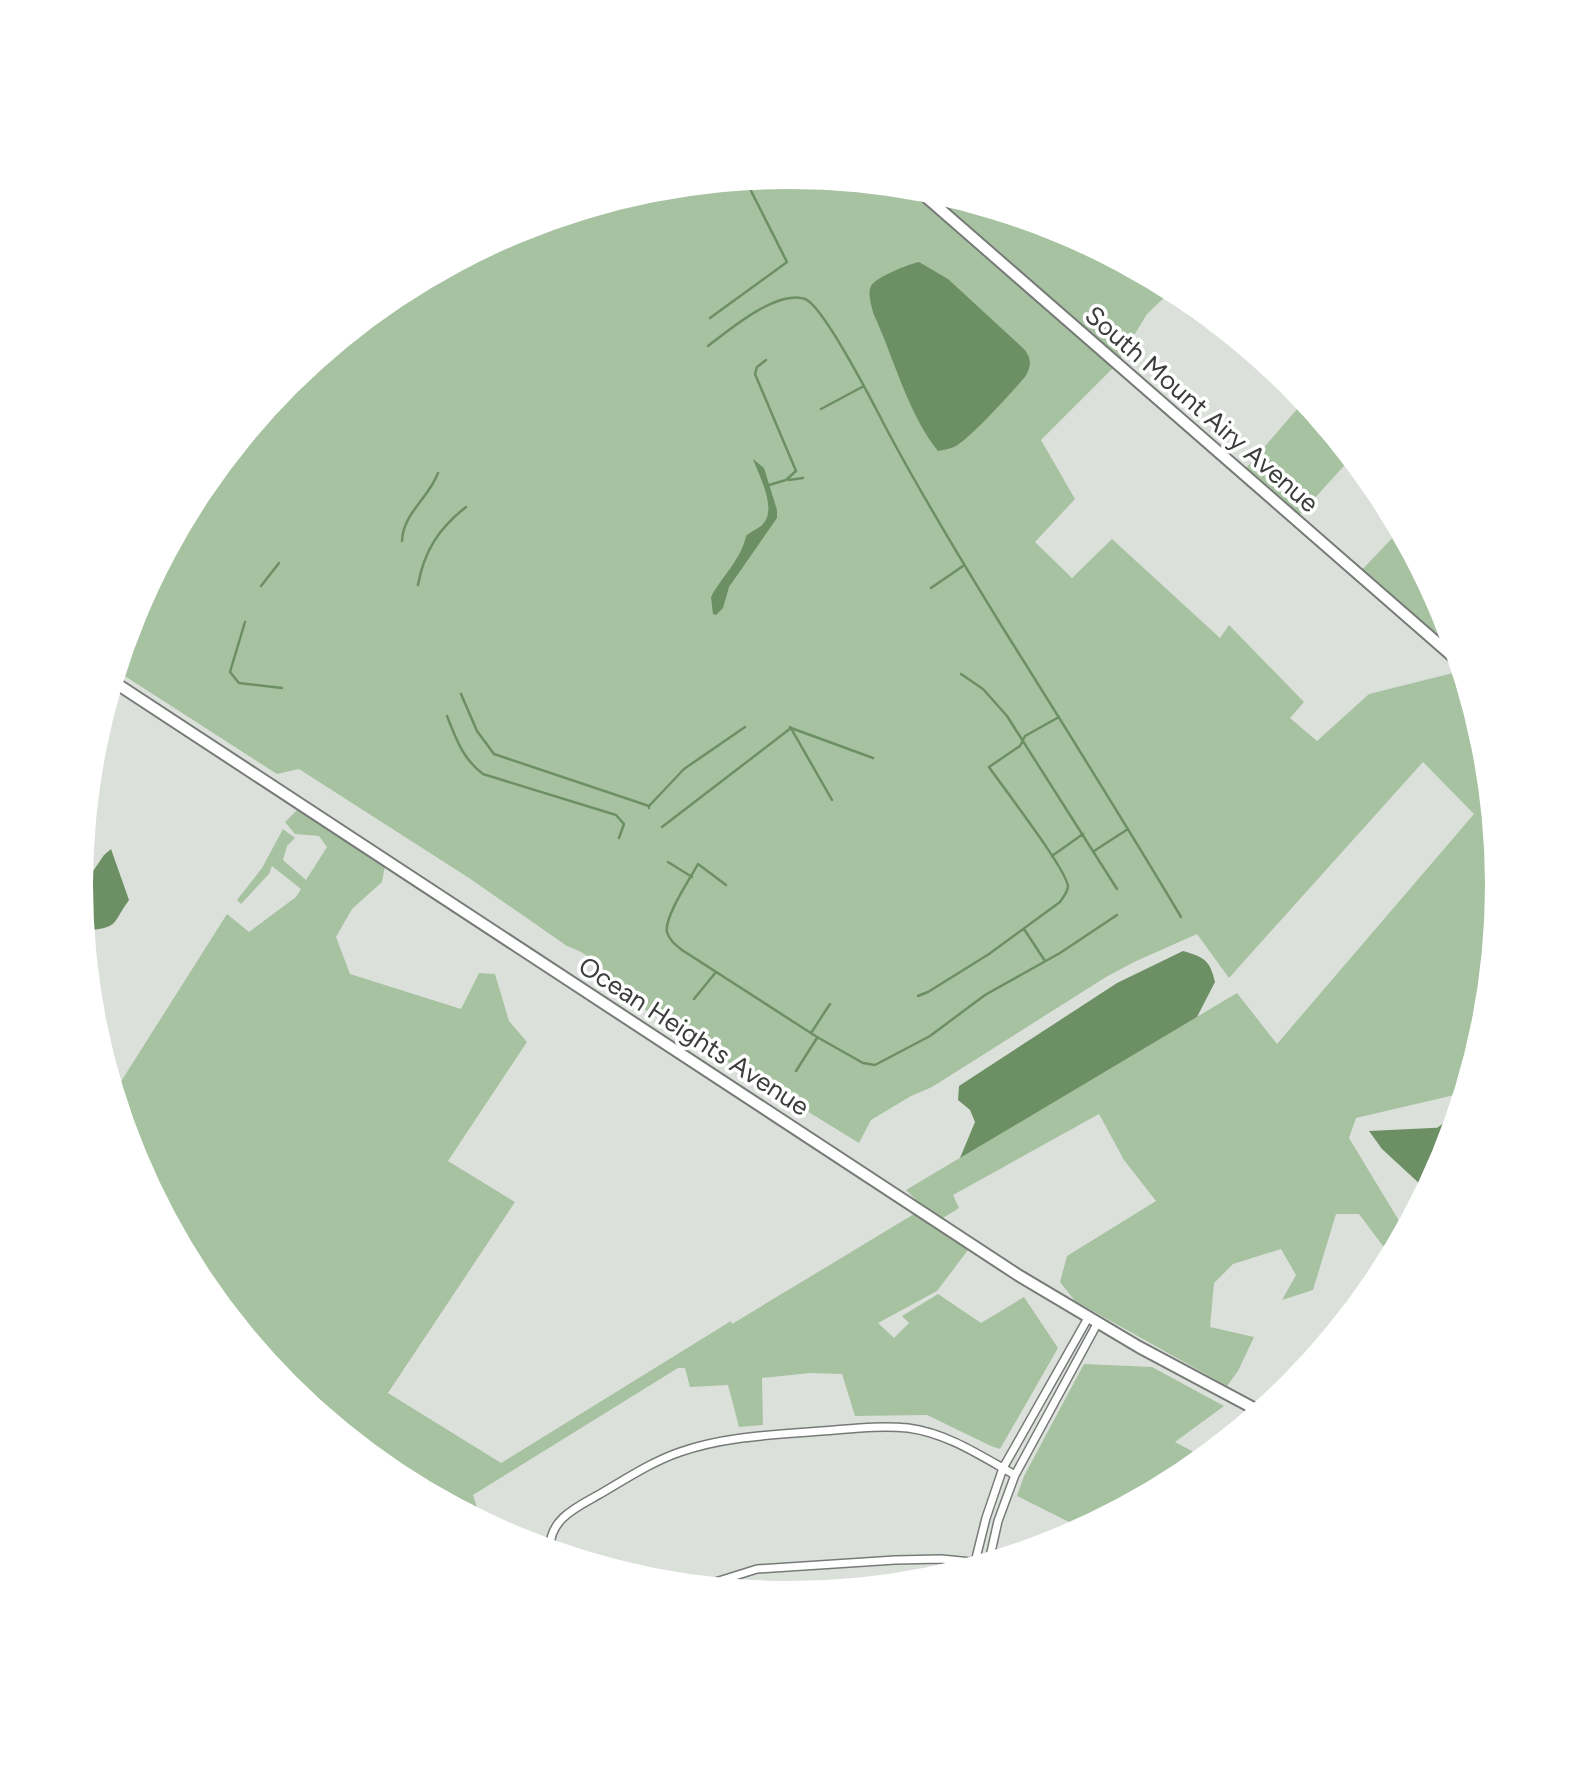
<svg xmlns="http://www.w3.org/2000/svg" width="1578" height="1770" font-family="Figtree,sans-serif">
<rect width="100%" height="100%" fill="#dce0db"/>
<path fill="#a6c2a0" d="M789,177L928,190L1015,217L1026,226L1040,224L1060,231L1183,296L1200,310L1193,319L1168,294L1147,314L1116,365L1041,440L1075,499L1035,542L1072,578L1112,539L1220,638L1229,625L1304,702L1290,718L1317,741L1369,694L1461,671L1484,747L1497,885L1484,1024L1463,1093L1356,1118L1349,1138L1404,1229L1399,1239L1383,1246L1359,1214H1336L1313,1290L1282,1300L1296,1275L1281,1249L1233,1264L1214,1283L1210,1327L1254,1337L1238,1371L1227,1386L1075,1301L1060,1282L1067,1256L1156,1201L1124,1160L1099,1114L953,1195L959,1208L943,1218L920,1204L906,1190L1237,993L1277,1044L1474,814L1423,762L1229,978L1197,934L1134,962L1106,977L932,1087L911,1096L871,1120L859,1143C784,1096 708,1052 635,1003C607,985 604,958 567,946L469,878L299,769L277,774L117,671L135,614L200,491L288,384L396,296L518,230L651,190Z
M1304,401L1351,458L1295,520L1241,474Z
M1399,531L1444,614L1458,662L1357,575Z
M298,809L385,866L382,882L352,909L336,937L350,974L461,1009L479,973L495,974L509,1021L527,1042L448,1161L515,1202L388,1393L501,1463L731,1321L732,1324L914,1214L968,1250L937,1291L878,1323L894,1338L909,1323L902,1316L938,1294L981,1323L1024,1297L1058,1348L1000,1449L991,1446L927,1415L855,1416L842,1374L810,1373L762,1378L763,1425L739,1427L728,1385L690,1387L685,1368H678L473,1495L481,1520L395,1474L288,1386L200,1278L134,1156L115,1091L227,914L249,932L296,897L301,889L272,866L269,874L241,904L237,900L262,868L283,829L295,838L287,846L283,860L306,880L327,847L319,836L295,834L285,822Z
M1084,1364L1152,1367L1224,1406L1175,1442L1203,1457L1182,1474L1081,1528L1017,1496L1024,1476Z"/>
<path fill="#6c9064" d="M919,262L948,279L1025,350C1032,360 1031,367 1025,377C1012,392 970,439 954,447C949,449 943,450 938,451C908,414 894,358 874,315C872,308 867,293 871,286C876,277 909,264 919,262Z
M753,459L764,468L777,510V518L729,587L723,608L716,615L713,614L711,597C722,576 741,560 746,536C751,531 756,530 761,526C779,511 759,476 753,459Z
M111,849L129,900C111,925 120,927 85,931L81,889L104,855Z
M1183,951C1204,957 1210,960 1215,982L1197,1017L960,1158L975,1122L970,1110L958,1100L959,1086L1117,983Z
M1452,1127L1443,1156L1427,1188L1421,1185L1382,1149L1369,1131Z"/>
<g fill="none" stroke-linecap="round" stroke-linejoin="round">
<path stroke="#6c9064" stroke-width="2.5" d="M710,318L787,262L746,181
M708,346C729,330 777,289 805,299C824,306 874,405 886,428C923,498 964,565 1006,633C1065,727 1124,821 1181,917
M766,360L757,367L755,374L796,471L786,480L769,485
M821,409L864,386
M789,480L803,478
M402,541C403,513 429,498 438,473
M418,585C424,551 439,528 466,507
M261,586L279,563
M931,588L963,566
M245,622L230,672L239,683L282,688
M961,674L983,689L1007,716L1117,889
M461,694L477,731L494,754L649,806
M447,716C456,739 463,759 483,774L616,815L624,824L619,838
M791,728L873,758
M792,730L832,800
M649,808V806L684,769L745,727
M662,827L791,728L790,727
M1094,851L1128,829
M1052,856L1083,834
M668,862L692,877
M726,885L698,864C690,879 664,917 667,932C669,940 676,945 682,950L817,1037L863,1063L875,1065L930,1036L985,995L1060,953L1117,915
M1024,929L1045,961
M918,996L928,992L989,954L1060,902C1063,898 1067,892 1068,887C1068,871 1002,786 989,767L1020,746L1025,736L1059,717
M694,999L716,972
M811,1033L830,1004
M796,1071L817,1038
M1439,1128L1456,1116
M1421,1185L1422,1196"/>
<defs>
<path id="street" d="M550,1549C549,1519 577,1507 600,1494C626,1479 651,1462 680,1452C726,1436 774,1435 822,1431C850,1429 879,1425 908,1428C947,1433 981,1456 1015,1475
M989,1561L998,1521L1015,1475L1097,1324
M975,1562L986,1518L1003,1468L1088,1318
M706,1585L757,1569L895,1560L941,1559L982,1563"/>
<path id="secondary" d="M917,189L1458,661
M114,682L1018,1275L1139,1347L1259,1411"/>
</defs>
<use href="#street" stroke="#777b77" stroke-width="10"/>
<use href="#secondary" stroke="#777b77" stroke-width="14"/>
<use href="#street" stroke="#fff" stroke-width="7"/>
<use href="#secondary" stroke="#fff" stroke-width="10"/>
</g>
<g text-anchor="middle" dominant-baseline="central" stroke-width="7" stroke-linejoin="round" paint-order="stroke">
<g font-size="26" fill="#3b3d3b" stroke="#fff">
<text transform="translate(1202 409) rotate(41)">South Mount Airy Avenue</text>
<text transform="translate(694 1036) rotate(33)">Ocean Heights Avenue</text>
</g>
</g>
<path d="M0 0H1578V1770H0ZM93 885a696 696 0 1 1 1392 0a696 696 0 1 1-1392 0Z" fill="#fff" fill-rule="evenodd"/>
</svg>
